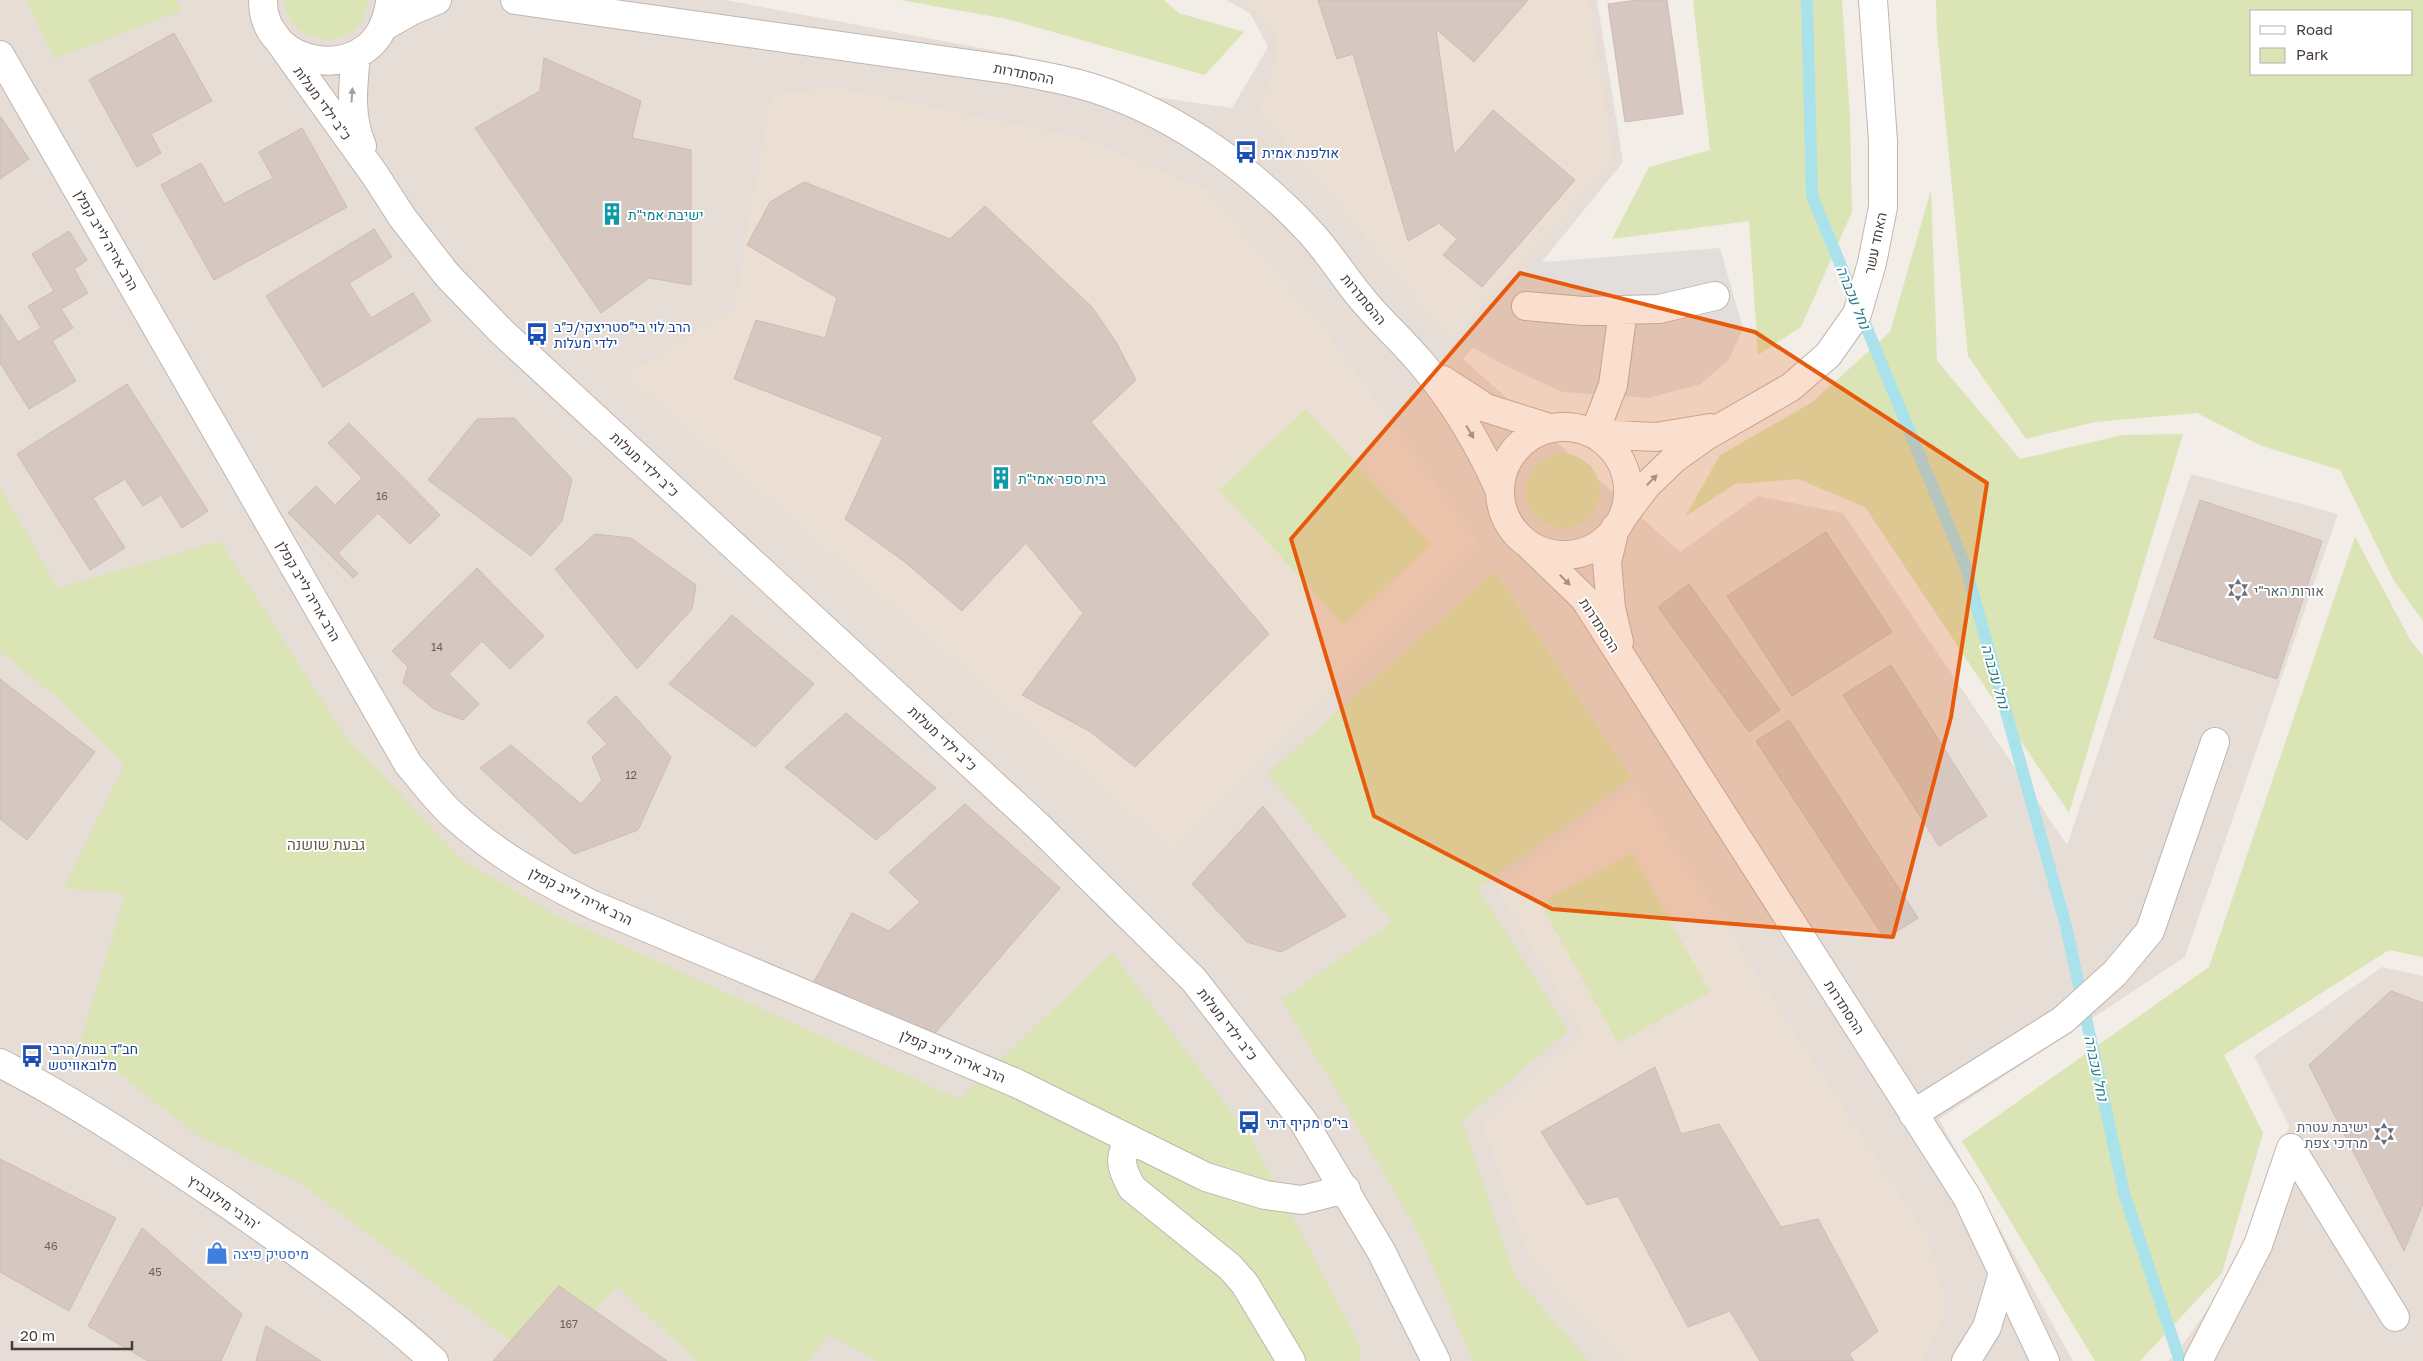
<svg xmlns="http://www.w3.org/2000/svg" width="2423" height="1361" font-family="'Golos Text',Heebo,sans-serif">
<rect width="100%" height="100%" fill="#f3ede8"/>
<path fill="#e6ddd6" d="M0,0H725L1018,55L1120,92L1232,108L1268,47L1250,13L1226,0H1597L1623,162L1463,359L1680,552L1758,496L1843,513L2067,845L2191,474L2338,514L2185,957L1939,1119L2073,1361H0Z
M2382,967L2423,976V1361H2168L2176,1354L2234,1272L2289,1126L2254,1056Z"/>
<path fill="#ebded3" d="M1242,0H1589L1614,161L1450,340L1260,111L1274,63L1275,31Z
M834,87L1083,138L1207,190L1323,326L1478,543L1171,849L625,375L734,308L771,95Z
M1635,786L1929,1239L1947,1310L1923,1361H1622L1529,1257L1482,1124L1582,1033L1496,886Z"/>
<path fill="#dbe4b4" fill-rule="evenodd" d="M26,0H176L181,11L54,59Z
M285,0H368V3C366,11 364,21 357,27C332,51 285,37 285,0Z
M900,0H1164L1179,13L1244,32L1205,75L1007,19Z
M1693,0H1842L1850,117L1852,212L1801,327L1758,355L1749,221L1612,239L1649,167L1710,150Z
M1936,0H2423V621L2394,581L2340,470L2262,446L2197,413L2095,422L2026,439L1968,356L1937,31ZM2252,11H2412V74H2252Z
M1931,190L1937,361L2020,459L2122,435L2183,434L2069,813L1865,507L1798,479L1735,484L1685,517L1720,455L1811,403L1890,332Z
M1306,409L1431,545L1344,625L1219,490Z
M1526 491a37 37 0 1 1 74 0a37 37 0 1 1-74 0Z
M0,487L58,588L220,541L343,733L462,860L558,916L959,1099L1112,953L1251,1138L1361,1347L1359,1361H876L829,1334L808,1361H697L618,1287L541,1361H537L298,1182L197,1135L80,1043L125,894L64,888L124,765L59,699L0,651Z
M2355,537L2411,641L2423,656V957L2389,950L2224,1055L2263,1133L2222,1273L2140,1361H2095L1962,1141L2209,967Z
M1495,571L1632,778L1478,888L1568,1031L1462,1121L1515,1277L1589,1361H1473L1421,1238L1331,1081L1281,1000L1392,922L1267,774Z
M1632,853L1710,992L1618,1043L1540,903Z"/>
<path fill="#e1dedc" d="M1720,248L1743,329L1728,361L1701,384L1649,398L1563,392L1512,369L1460,341L1532,263Z"/>
<g fill="none" stroke-linecap="round" stroke-linejoin="round">
<path stroke="#a9e2eb" stroke-width="12" d="M1807,0L1812,196L1965,565L2066,926L2124,1193L2180,1361"/>
</g>
<path fill="#d6c8c1" stroke="#cebbb2" d="M1318,0H1528L1474,62L1436,29L1454,155L1493,110L1575,180L1482,287L1443,255L1457,239L1439,223L1408,241L1353,54L1337,59Z
M1637,0H1667L1683,114L1625,122L1608,4Z
M174,33L212,101L151,134L161,153L137,167L89,80Z
M544,58L641,101L632,138L691,150V285L649,278L601,313L475,128L540,91Z
M0,116L29,159L0,179Z
M302,128L347,207L214,280L161,185L201,163L224,204L273,178L259,152Z
M804,182L950,239L985,206L1092,307L1116,342L1136,380L1091,422L1269,634L1135,767L1089,731L1022,695L1083,613L1026,543L962,611L905,562L845,519L883,437L734,379L756,320L825,338L837,298L747,245L770,202Z
M374,229L392,257L349,283L371,318L413,293L431,321L323,387L266,296Z
M69,231L87,260L74,269L88,293L61,309L73,328L52,341L76,381L29,409L0,363V314L18,342L41,328L28,306L54,291L32,254Z
M127,384L208,511L182,528L161,495L143,506L125,479L93,498L125,548L90,570L17,454Z
M514,418L572,479L562,521L531,556L428,480L477,419Z
M349,423L440,515L410,544L378,513L338,553L358,574L353,578L288,513L316,486L335,505L362,478L328,443Z
M2200,500L2322,541L2277,679L2154,638Z
M1826,532L1892,632L1792,696L1727,596Z
M595,534L631,538L696,585L692,609L637,669L555,569Z
M477,568L544,636L510,669L482,641L449,674L479,704L463,720L434,709L403,683L408,667L392,651Z
M1689,584L1780,710L1749,732L1658,607Z
M732,615L814,684L755,747L669,684Z
M1891,665L1987,816L1939,846L1843,695Z
M0,679L95,752L27,840L0,819Z
M616,696L671,757L638,830L574,854L480,768L511,745L581,804L602,780L592,757L607,744L587,722Z
M846,713L936,788L876,840L785,767Z
M1789,720L1918,918L1885,939L1756,741Z
M965,804L1060,888L935,1033L812,985L852,913L889,931L920,902L889,872Z
M1263,806L1346,916L1281,952L1247,942L1192,884Z
M2391,991L2423,1003V1204L2404,1251L2309,1065Z
M1655,1067L1681,1134L1719,1124L1781,1227L1818,1219L1878,1331L1849,1354L1854,1361H1760L1730,1311L1688,1327L1618,1196L1587,1205L1541,1132Z
M0,1159L116,1218L69,1311L0,1272Z
M142,1228L242,1314L221,1361H148L88,1326Z
M559,1286L667,1361H493Z
M266,1326L321,1361H256Z"/>
<g fill="none" stroke-linecap="round" stroke-linejoin="round">
<defs>
<path id="minor" d="M263,0C262,68 366,85 386,19C388,12 390,7 390,0
M515,0L1012,70C1034,74 1057,78 1079,84C1167,108 1247,165 1309,231C1329,252 1344,278 1363,300C1381,322 1403,341 1422,364C1454,402 1479,444 1499,489
M383,27L411,11L437,0
M271,30L375,175L402,217L447,275L502,332L1037,825L1194,980L1303,1121L1381,1251L1436,1361
M0,55L408,764C423,781 437,801 454,816C496,854 543,881 593,905L1016,1083L1206,1177L1265,1195L1302,1200L1346,1189
M356,55C353,86 349,116 362,146
M1526,306L1583,311L1659,309L1715,296
M1623,310L1613,385L1594,434L1656,437L1710,428
M1443,380L1486,408L1550,428
M1500 491a64 64 0 1 1 128 0a64 64 0 1 1-128 0Z
M1622,518L1646,486L1675,458L1706,436L1791,387L1828,355L1857,314L1872,263L1883,207V141L1873,0
M1615,528L1607,562L1611,608L1619,642
M1530,546L1584,598L1967,1197L2045,1361
M0,1063C80,1104 155,1155 229,1205C299,1254 371,1303 434,1361
M1913,1114L2063,1020L2115,973L2150,931L2215,742
M1129,1139C1118,1159 1121,1168 1132,1188L1230,1267L1245,1284L1291,1361
M2291,1148L2395,1317
M1966,1361L1987,1327L2003,1273
M2198,1361L2258,1245L2291,1148"/>
</defs>
<use href="#minor" stroke="#c1b5ae" stroke-width="30"/>
<use href="#minor" stroke="#fff" stroke-width="28"/>
</g>
<defs><path id="oneway-solid" d="M-6-.8H1V-3.2L6.5 0L1 3.2V.8H-6Z" transform="scale(1.25)"/></defs>
<g fill="#a29e9b">
<use href="#oneway-solid" transform="translate(352 95) rotate(-86)"/>
<use href="#oneway-solid" transform="translate(1470 432) rotate(59)"/>
<use href="#oneway-solid" transform="translate(1652 480) rotate(-45)"/>
<use href="#oneway-solid" transform="translate(1565 580) rotate(45)"/>
</g>
<path fill="#e8590c" fill-opacity="0.2" stroke="#e8590c" stroke-width="4" stroke-linejoin="round" d="M1520,273L1755,332L1987,483L1951,717L1893,937L1552,909L1374,816L1291,539Z"/>
<defs>
<symbol id="bus-bare" viewBox="-9 -9 18 18"><path d="M-5-6H5V4H4V6H2V4H-2V6H-4V4H-5ZM-3.5-4V0h7V-4ZM-3.5 1.2v1.5H-2V1.2ZM2 1.2v1.5H3.5V1.2Z" fill="#1a4fb4" stroke="#fff" stroke-width="2.5" paint-order="stroke"/></symbol>
<symbol id="building-bare" viewBox="-9 -9 18 18"><path d="M-4-6H4V6H1V3H-1V6H-4ZM-2.5-4.3h1.7v1.8h-1.7ZM.8-4.3h1.7v1.8H.8ZM-2.5-1h1.7V.8h-1.7ZM.8-1h1.7V.8H.8Z" fill="#0f9aa8" stroke="#fff" stroke-width="2.5" paint-order="stroke"/></symbol>
<symbol id="synagogue-bare" viewBox="-9 -9 18 18"><path d="M0-6.5L5.6 3.2H-5.6ZM0 6.5L5.6-3.2H-5.6Z" fill="#6b7280" stroke="#fff" stroke-width="2.5" paint-order="stroke"/></symbol>
<symbol id="shop-bare" viewBox="-9 -9 18 18"><path d="M-5-2.5h2.3a2.7 3.5 0 0 1 5.4 0H5L5.5 6h-11ZM-1.5-2.5h3a1.5 2.3 0 0 0-3 0Z" fill="#3f7fe0" stroke="#fff" stroke-width="2.5" paint-order="stroke"/></symbol>
</defs>
<g fill-rule="evenodd">
<use href="#bus-bare" x="1230" y="136" width="32" height="32"/>
<use href="#building-bare" x="596" y="198" width="32" height="32"/>
<use href="#bus-bare" x="521" y="318" width="32" height="32"/>
<use href="#building-bare" x="985" y="462" width="32" height="32"/>
<use href="#synagogue-bare" x="2222" y="574" width="32" height="32"/>
<use href="#bus-bare" x="16" y="1040" width="32" height="32"/>
<use href="#bus-bare" x="1233" y="1106" width="32" height="32"/>
<use href="#synagogue-bare" x="2368" y="1118" width="32" height="32"/>
<use href="#shop-bare" x="201" y="1237" width="32" height="32"/>
</g>
<g text-anchor="middle" dominant-baseline="central" stroke-width="4" stroke-linejoin="round" paint-order="stroke">
<g font-size="11" fill="#6a5f5a">
<text x="382" y="495">16</text>
<text x="437" y="646">14</text>
<text x="631" y="774">12</text>
<text x="51" y="1245">46</text>
<text x="155" y="1271">45</text>
<text x="569" y="1323">167</text>
</g>
<g font-size="14" fill="#463c37" stroke="#fff">
<text transform="translate(1024 73) rotate(11)">ההסתדרות</text>
<text transform="translate(323 103) rotate(54)">כ"ב ילדי מעלות</text>
<text transform="translate(107 240) rotate(60)">הרב אריה לייב קפלן</text>
<text transform="translate(1875 243) rotate(-78)">האחד עשר</text>
<text transform="translate(1364 299) rotate(50)">ההסתדרות</text>
<text transform="translate(645 464) rotate(43)">כ"ב ילדי מעלות</text>
<text transform="translate(309 591) rotate(60)">הרב אריה לייב קפלן</text>
<text transform="translate(1600 625) rotate(57)">ההסתדרות</text>
<text transform="translate(943 738) rotate(43)">כ"ב ילדי מעלות</text>
<text transform="translate(581 896) rotate(26)">הרב אריה לייב קפלן</text>
<text transform="translate(1845 1007) rotate(57)">ההסתדרות</text>
<text transform="translate(1228 1024) rotate(52)">כ"ב ילדי מעלות</text>
<text transform="translate(953 1056) rotate(23)">הרב אריה לייב קפלן</text>
<text transform="translate(224 1202) rotate(35)">הרבי מילובביץ'</text>
</g>
<g font-size="14" fill="#164399" stroke="#fff" text-anchor="start">
<text x="1262" y="152">אולפנת אמית</text>
<text x="554" y="326">הרב לוי בי״סטריצקי/כ״ב<tspan x="554" dy="16">ילדי מעלות</tspan></text>
<text x="48" y="1048">חב״ד בנות/הרבי<tspan x="48" dy="16">מלובאוויטש</tspan></text>
<text x="1266" y="1122">בי״ס מקיף דתי</text>
</g>
<g font-size="14" fill="#0d838f" stroke="#fff" text-anchor="start">
<text x="628" y="214">ישיבת אמי"ת</text>
<text x="1018" y="478">בית ספר אמי"ת</text>
</g>
<g font-size="14" fill="#5b616d" stroke="#fff" text-anchor="start">
<text x="2254" y="590">אורות האר"י</text>
<text x="2368" y="1126" text-anchor="end">ישיבת עטרת<tspan x="2368" dy="16">מרדכי צפת</tspan></text>
</g>
<g font-size="14" fill="#366cbe" stroke="#fff" text-anchor="start">
<text x="233" y="1253">מיסטיק פיצה</text>
</g>
<g font-size="15" font-style="italic" fill="#307d8b" stroke="#fff">
<text transform="translate(1854 297) rotate(68)">נחל עכברה</text>
<text transform="translate(1996 676) rotate(74)">נחל עכברה</text>
<text transform="translate(2097 1068) rotate(78)">נחל עכברה</text>
</g>
<g font-size="15" fill="#68574f" stroke="#fff">
<text x="326" y="844">גבעת שושנה</text>
</g>
</g>
<rect x="2250" y="10" width="162" height="65" fill="#ffffff" stroke="#b5b1af"/>
<rect x="2260" y="26" width="25" height="8" fill="#ffffff" stroke="#b5b1af"/>
<text x="2296" y="35" font-size="15" fill="#463c37">Road</text>
<rect x="2260" y="48" width="25" height="15" fill="#dbe4b4" stroke="#b5b1af"/>
<text x="2296" y="60" font-size="15" fill="#463c37">Park</text>
<path d="M12 1341v8h120v-8" fill="none" stroke="#463c37" stroke-width="2.5"/>
<text x="20" y="1341" font-size="15" fill="#463c37" stroke="#ffffff" stroke-width="4" paint-order="stroke">20 m</text>
</svg>
